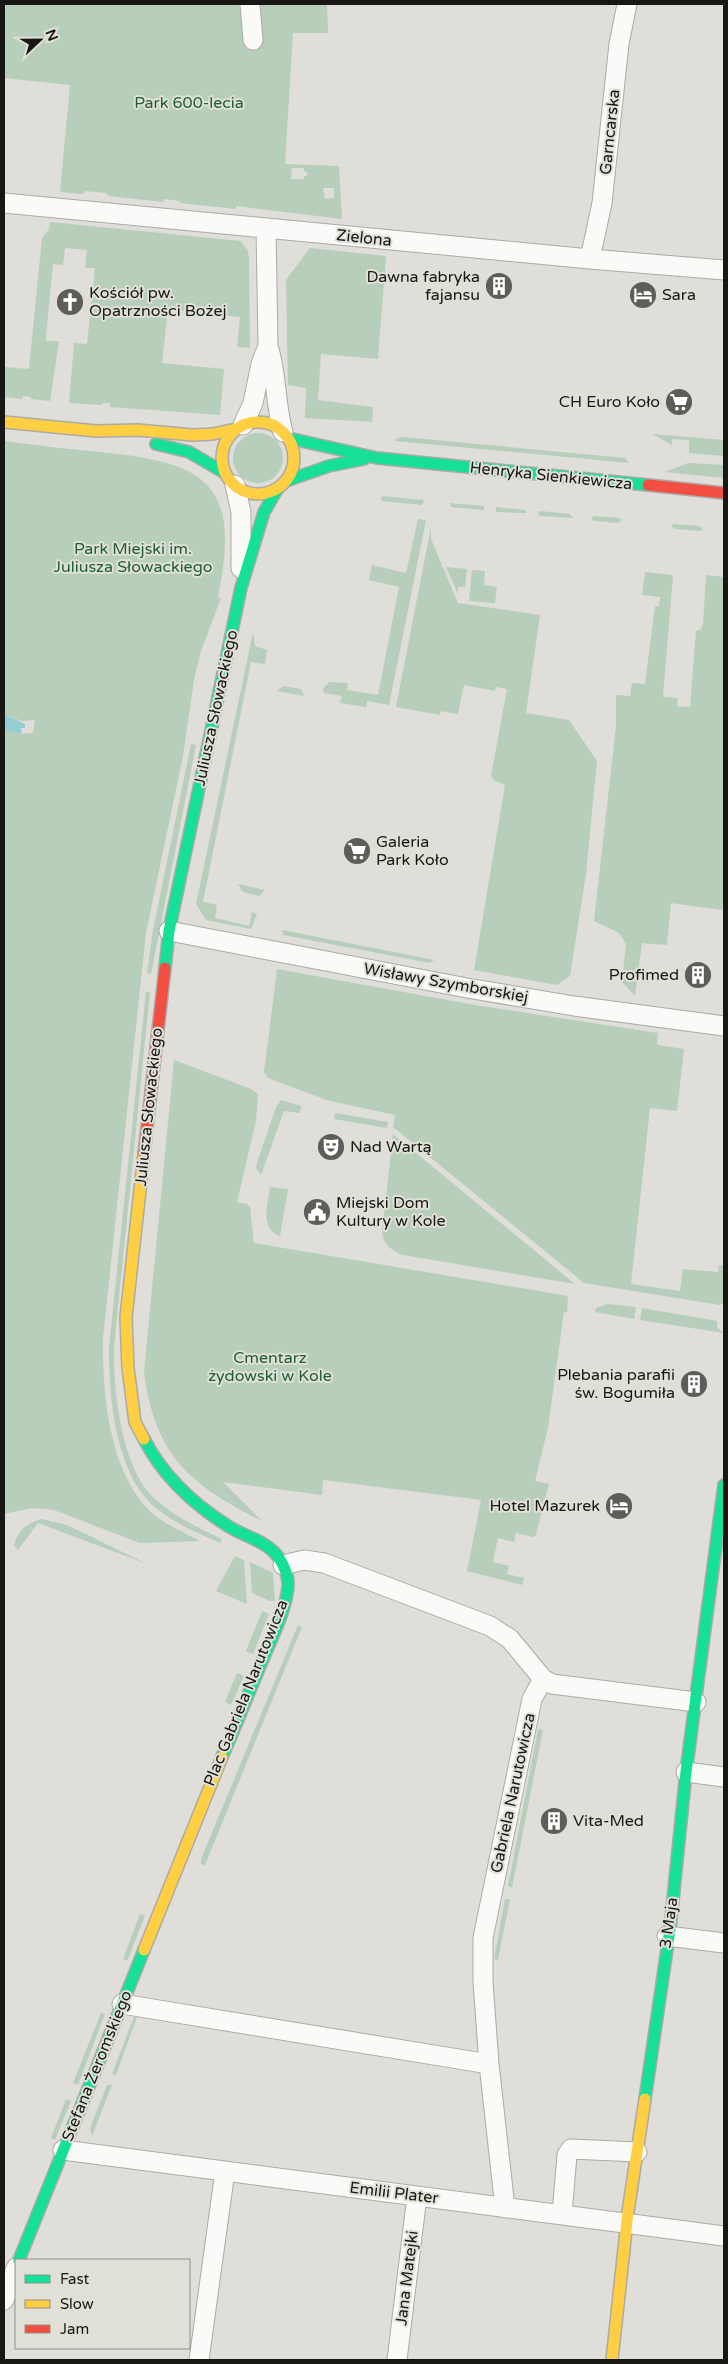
<svg xmlns="http://www.w3.org/2000/svg" width="728" height="2364" font-family="'Varela Round',sans-serif">
<rect width="100%" height="100%" fill="#dfded9"/>
<path fill="#b7cebb" fill-rule="evenodd" d="M4,4H327L328,33H293L285,164L339,166L342,219L236,206V209L180,203V201L164,199L163,202L109,196L106,193L85,191L83,194L60,192L70,85L4,78ZM292,168H304V171L307,172V176H304V179H291ZM323,188H334V198L325,199Z
M50,222L241,241L248,251L249,259L250,348L237,347L240,317L168,309L162,363L224,369L220,415L110,407V403H102V405L69,403L74,343L87,344L95,268H85L87,250L65,248L63,265L53,264L46,336V341H59L50,401L31,399V397L23,396L22,399L4,397V367L29,369L42,238L49,229Z
M310,248L386,256L378,359L321,354L318,400L373,407L372,422L305,418L306,388L288,385L286,280Z
M233 458a25 25 0 1 1 50 0a25 25 0 1 1-50 0Z
M652,434L724,440V456L689,453V440L672,439V445Z
M403,437L625,458L629,463L395,441L397,438Z
M4,441C35,445 67,449 99,452C205,462 242,482 218,597L221,598L201,651L194,680L183,756L146,933L103,1338C102,1393 109,1475 153,1514C166,1525 185,1533 200,1541L140,1543L54,1510L32,1508L4,1514V730L22,734L33,733L35,720L21,721L4,714Z
M688,463L724,465V478L665,472Z
M384,496L423,500L424,502L421,505L382,501L381,497Z
M450,503L484,506V510L451,507Z
M496,507L525,510L526,513L496,512Z
M540,511L570,514L573,518L540,516L538,512Z
M593,516L619,518L622,520L618,523L595,521L592,520Z
M418,519L426,520L389,705L367,701L366,707L340,703L342,696L324,693L323,689L329,682L348,683L347,690L378,695L399,587L369,580L372,565L406,573Z
M673,524L699,526L703,529L699,531L675,529L671,526Z
M431,527V539L458,603L540,615L526,713L569,720L597,761L586,874L570,976L557,985L474,970L505,785L495,781L491,776L507,689L496,687L495,691L464,685L458,714L441,711L440,715L396,707Z
M446,567L467,569L465,587H458V594Z
M472,570L485,571L484,585L497,587L495,603L469,601Z
M645,572L673,575L663,697L678,698L677,706L690,707L696,631L701,629L703,624L706,575L724,577V891L722,910L671,903L667,945L642,943L635,996L622,982L626,944L619,933L594,921L616,726V695L630,696L632,683L645,684L655,606H659L660,597L642,595Z
M253,632L255,646L267,650L265,664L251,662L203,902L217,905L215,918L249,926L252,912L257,914L251,929L206,920L196,904Z
M283,686L301,689L304,696L277,691Z
M191,744L196,745L151,974L147,973L153,930Z
M238,884L265,890L259,896L243,892Z
M282,930L434,960L430,963L283,935Z
M277,969L475,1005L658,1033L657,1045L684,1049L677,1111L650,1108L631,1284L680,1291L683,1269L718,1272L719,1265L724,1266V1303L720,1305L584,1283L393,1127L395,1115L326,1100L268,1078L264,1072Z
M146,992H150L114,1347C113,1389 121,1462 150,1494C170,1515 197,1527 222,1539L220,1543C198,1533 175,1524 156,1508C115,1474 109,1397 109,1347Z
M174,1060L251,1089L258,1094L256,1121L237,1202L247,1204L250,1207L254,1243L568,1296L567,1313L564,1312L548,1428L535,1481L549,1484L536,1535L533,1537L516,1533L514,1542L498,1538L493,1562L509,1566L507,1574L524,1578L522,1585L467,1571L481,1500L323,1480L322,1495L223,1482L262,1521C190,1485 155,1456 144,1372Z
M281,1100L301,1106L300,1113L284,1111L261,1175L256,1168L257,1163L276,1107Z
M335,1113L388,1122L387,1128L334,1119Z
M393,1134L575,1284L403,1255C392,1251 384,1245 382,1233Z
M270,1187L288,1189L280,1236C259,1228 268,1204 270,1187Z
M607,1304L636,1307L634,1319L595,1312L596,1308Z
M642,1308L717,1321V1327L724,1333L640,1320Z
M42,1519L67,1525L147,1564L38,1523L18,1550L14,1545C19,1529 26,1524 42,1519Z
M235,1556L244,1560L247,1604L216,1591Z
M250,1562L273,1573L275,1601H270L252,1593Z
M262,1611L269,1614L253,1654L246,1651Z
M298,1625L302,1627L205,1865L201,1864V1859Z
M237,1673L244,1676L231,1705L225,1702Z
M538,1729L543,1730L512,1888L508,1886Z
M505,1899H510L498,1960L494,1959Z
M140,1914L145,1916L127,1961L123,1959Z
M101,2013L105,2014L78,2085L73,2083Z
M134,2017H137L116,2075L112,2074Z
M107,2085H112L92,2136L90,2128Z
M66,2099L71,2101L55,2140L51,2138Z"/>
<path fill="#93cfd2" d="M4,714L25,724V728H21L22,734L4,730Z"/>
<g fill="none" stroke-linecap="round" stroke-linejoin="round">
<defs>
<path id="street" d="M250,4L253,40
M4,203L590,259L724,270
M590,259L602,203L619,44L627,4
M268,346C277,374 275,404 283,432
M243,425L253,403L261,364L268,346L266,228
M235,485L241,512V568
M169,931L467,988L574,1006L724,1026
M283,1565L304,1560L324,1563L490,1626L510,1639L543,1679L552,1684L696,1702
M686,1772L724,1777
M667,1936L724,1943
M122,2004L489,2064
M63,2150L724,2236
M505,2208L489,2064L483,1982V1938L532,1699L543,1679
M562,2214L567,2155L571,2149L637,2152
M4,2300L16,2268
M199,2360L225,2171
M397,2360L417,2196"/>
<path id="fast" d="M288,438L377,458L648,485
M156,444L189,452L225,473
M286,481L329,466L364,459
M165,968L169,931L241,588L264,512L278,488
M144,1439C163,1476 193,1504 228,1526C243,1536 261,1539 274,1552C282,1560 289,1575 288,1587C285,1612 273,1635 263,1659C249,1692 236,1725 222,1757
M645,2099L670,1929L686,1772L724,1485
M19,2260L144,1950"/>
<path id="slow" d="M222 458a36 36 0 1 1 72 0a36 36 0 1 1-72 0Z
M4,422L96,431L138,430L192,435L213,434L236,429
M144,1439L135,1422L128,1368L126,1317L144,1154
M144,1950L222,1757
M612,2360L628,2212L645,2099"/>
<path id="jam" d="M648,485L724,493
M144,1154L165,968"/>
</defs>
<use href="#street" stroke="#abaaa6" stroke-width="21"/>
<use href="#fast" stroke="#abaaa6" stroke-width="14"/>
<use href="#slow" stroke="#abaaa6" stroke-width="14"/>
<use href="#jam" stroke="#abaaa6" stroke-width="14"/>
<use href="#street" stroke="#fafaf9" stroke-width="19"/>
<use href="#fast" stroke="#16e098" stroke-width="11"/>
<use href="#slow" stroke="#ffcf43" stroke-width="11"/>
<use href="#jam" stroke="#f24e42" stroke-width="11"/>
</g>
<defs>
<symbol id="building-disc" viewBox="-11 -11 22 22"><circle r="9.5" fill="#5e5d59" stroke="#e1e0d7"/><path d="M-4-6H4V6H1V3H-1V6H-4ZM-2.5-4.3h1.7v1.8h-1.7ZM.8-4.3h1.7v1.8H.8ZM-2.5-1h1.7V.8h-1.7ZM.8-1h1.7V.8H.8Z" fill="#fff"/></symbol>
<symbol id="hotel-disc" viewBox="-11 -11 22 22"><circle r="9.5" fill="#5e5d59" stroke="#e1e0d7"/><path d="M-6-4.5h1.5V1H6V5H4.5V3h-9V5H-6ZM-4 0a1.8 1.8 0 1 1 3.6 0ZM.5 0V-2.5h3Q6-2.5 6 0Z" fill="#fff"/></symbol>
<symbol id="church-disc" viewBox="-11 -11 22 22"><circle r="9.5" fill="#5e5d59" stroke="#e1e0d7"/><path d="M-1.2-6h2.4v3.5h3.3v2.4h-3.3V6h-2.4V-.1h-3.3v-2.4h3.3Z" fill="#fff"/></symbol>
<symbol id="supermarket-disc" viewBox="-11 -11 22 22"><circle r="9.5" fill="#5e5d59" stroke="#e1e0d7"/><path d="M-6-5.5h2.5l.6 2H6L4.5 2H-2.5L-4.4-4H-6ZM-1.5 3.2a1.3 1.3 0 1 0 .1 0ZM3 3.2a1.3 1.3 0 1 0 .1 0Z" fill="#fff"/></symbol>
<symbol id="theatre-disc" viewBox="-11 -11 22 22"><circle r="9.5" fill="#5e5d59" stroke="#e1e0d7"/><path d="M-5-5.5Q0-4 5-5.5V0Q5 5 0 6Q-5 5-5 0ZM-3.3-2.5H-1v1.5H-3.3ZM1-2.5H3.3v1.5H1ZM-2.8 1Q0 5.5 2.8 1Z" fill="#fff"/></symbol>
<symbol id="civic-disc" viewBox="-11 -11 22 22"><circle r="9.5" fill="#5e5d59" stroke="#e1e0d7"/><path d="M-.6-6.5H3V-4.5H.6V-3L4-1V1h2V6H-6V1h2V-1L-.6-3ZM-1.2 2.5V6h2.4V2.5Z" fill="#fff"/></symbol>
</defs>
<g fill-rule="evenodd">
<use href="#building-disc" x="483" y="270" width="32" height="32"/>
<use href="#hotel-disc" x="627" y="279" width="32" height="32"/>
<use href="#church-disc" x="54" y="286" width="32" height="32"/>
<use href="#supermarket-disc" x="663" y="386" width="32" height="32"/>
<use href="#supermarket-disc" x="341" y="835" width="32" height="32"/>
<use href="#building-disc" x="682" y="959" width="32" height="32"/>
<use href="#theatre-disc" x="315" y="1131" width="32" height="32"/>
<use href="#civic-disc" x="301" y="1196" width="32" height="32"/>
<use href="#building-disc" x="678" y="1368" width="32" height="32"/>
<use href="#hotel-disc" x="603" y="1490" width="32" height="32"/>
<use href="#building-disc" x="538" y="1805" width="32" height="32"/>
</g>
<g text-anchor="middle" dominant-baseline="central" stroke-width="4" stroke-linejoin="round" paint-order="stroke">
<g font-size="16" fill="#1d5e37" stroke="#e1e0d7">
<text x="189" y="103">Park 600-lecia</text>
<text x="133" y="549">Park Miejski im.<tspan x="133" dy="18">Juliusza Słowackiego</tspan></text>
<text x="270" y="1358">Cmentarz<tspan x="270" dy="18">żydowski w Kole</tspan></text>
</g>
<g font-size="16" fill="#181714" stroke="#e1e0d7">
<text transform="translate(610 132) rotate(-84)">Garncarska</text>
<text transform="translate(364 238) rotate(6)">Zielona</text>
<text transform="translate(551 476) rotate(6)">Henryka Sienkiewicza</text>
<text transform="translate(216 708) rotate(-78)">Juliusza Słowackiego</text>
<text transform="translate(446 983) rotate(10)">Wisławy Szymborskiej</text>
<text transform="translate(149 1107) rotate(-84)">Juliusza Słowackiego</text>
<text transform="translate(246 1693) rotate(-68)">Plac Gabriela Narutowicza</text>
<text transform="translate(513 1793) rotate(-78)">Gabriela Narutowicza</text>
<text transform="translate(669 1923) rotate(-82)">3 Maja</text>
<text transform="translate(97 2066) rotate(-68)">Stefana Żeromskiego</text>
<text transform="translate(394 2193) rotate(7)">Emilii Plater</text>
<text transform="translate(407 2278) rotate(-83)">Jana Matejki</text>
</g>
<g font-size="16" fill="#181714" stroke="#e1e0d7" text-anchor="start">
<text x="480" y="277" text-anchor="end">Dawna fabryka<tspan x="480" dy="18">fajansu</tspan></text>
<text x="89" y="293">Kościół pw.<tspan x="89" dy="18">Opatrzności Bożej</tspan></text>
<text x="662" y="295">Sara</text>
<text x="660" y="402" text-anchor="end">CH Euro Koło</text>
<text x="376" y="842">Galeria<tspan x="376" dy="18">Park Koło</tspan></text>
<text x="679" y="975" text-anchor="end">Profimed</text>
<text x="350" y="1147">Nad Wartą</text>
<text x="336" y="1203">Miejski Dom<tspan x="336" dy="18">Kultury w Kole</tspan></text>
<text x="675" y="1375" text-anchor="end">Plebania parafii<tspan x="675" dy="18">św. Bogumiła</tspan></text>
<text x="600" y="1506" text-anchor="end">Hotel Mazurek</text>
<text x="573" y="1821">Vita-Med</text>
</g>
</g>
<rect width="728" height="2364" fill="none" stroke="#181714" stroke-width="10"/>
<rect x="15" y="2259" width="175" height="90" fill="#e1e0d7" stroke="#919089"/>
<rect x="25" y="2275" width="25" height="8" fill="#16e098" stroke="#919089"/>
<text x="60" y="2284" font-size="15" fill="#181714">Fast</text>
<rect x="25" y="2300" width="25" height="8" fill="#ffcf43" stroke="#919089"/>
<text x="60" y="2309" font-size="15" fill="#181714">Slow</text>
<rect x="25" y="2325" width="25" height="8" fill="#f24e42" stroke="#919089"/>
<text x="60" y="2334" font-size="15" fill="#181714">Jam</text>
<g transform="translate(40 40) rotate(68)" stroke="#e1e0d7" stroke-width="4" paint-order="stroke">
<path d="M0-4L9 19L0 12L-9 19Z" fill="#181714"/>
<text y="-8" font-size="14" font-weight="bold" text-anchor="middle" fill="#181714">N</text>
</g>
</svg>
